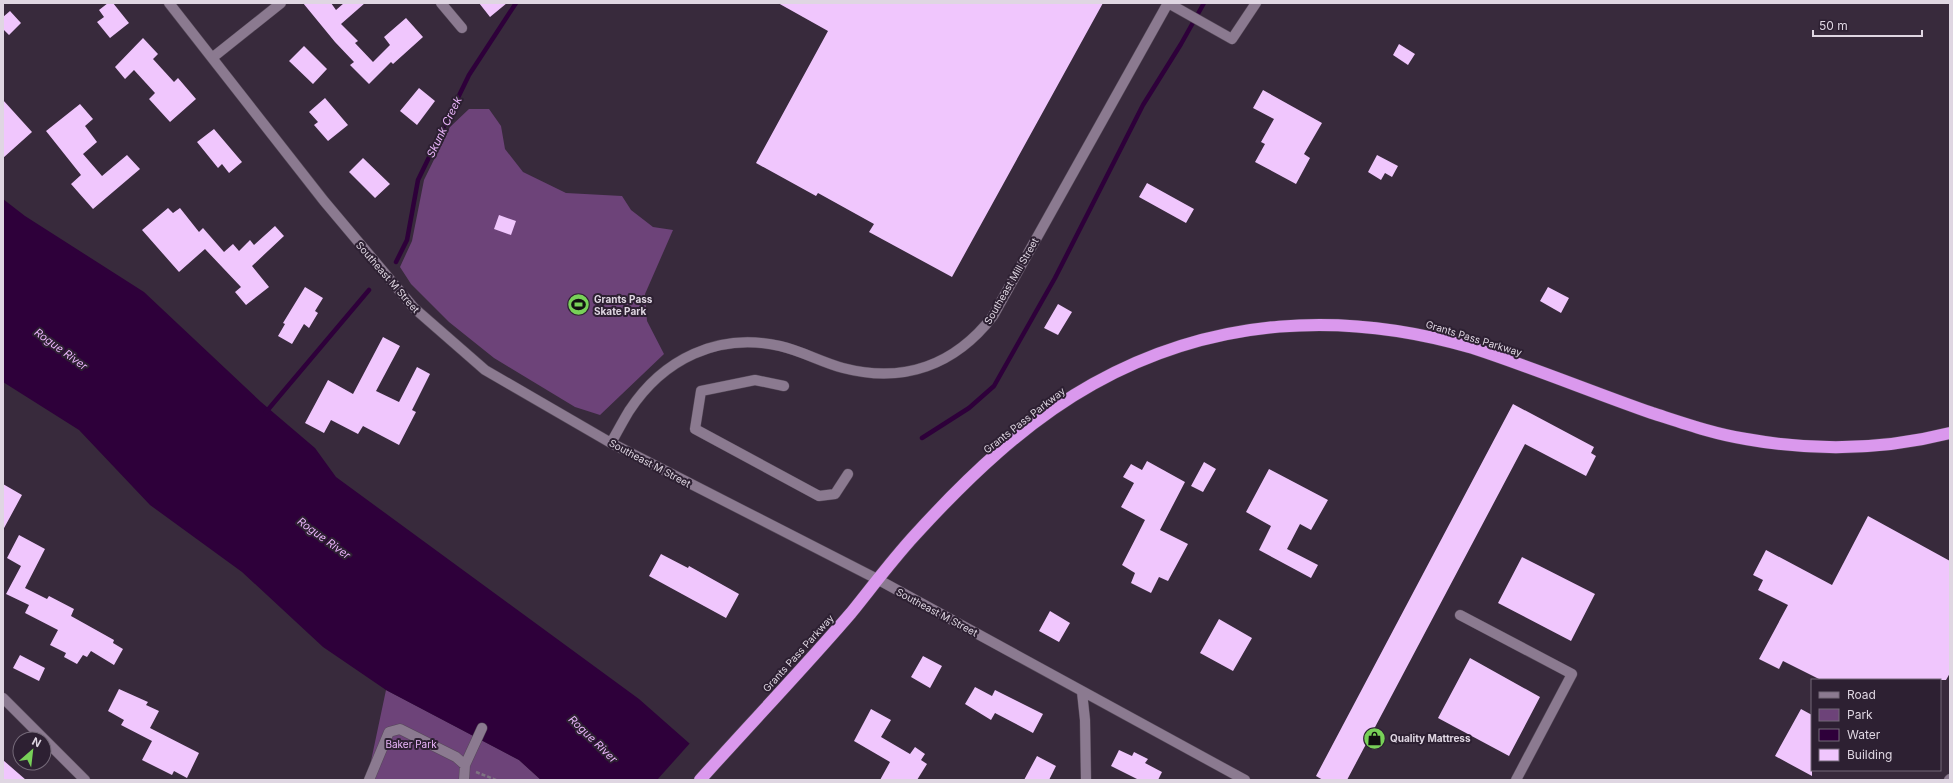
<svg xmlns="http://www.w3.org/2000/svg" width="1953" height="783" font-family="Inter,sans-serif">
<rect width="100%" height="100%" fill="#382a3c"/>
<path fill="#6d4379" d="M469,109H489L501,126L505,149L523,172L566,193L622,196L631,210L653,227L673,230L645,294L647,321L664,354L600,415L575,407L494,358L449,322L411,284L400,267L412,241L424,180L450,127Z
M386,690L519,760L541,780H367Z"/>
<path fill="#2e003a" d="M3,199L25,216L144,292L261,402L315,448L336,477L639,699L731,780H541L519,760L386,690L323,647L242,572L150,505L79,430L3,382Z"/>
<path fill="#382a3c" d="M691,742L732,778L733,780H657Z"/>
<g fill="none" stroke-linecap="round" stroke-linejoin="round">
<path stroke="#2e003a" stroke-width="4.5" d="M396,262L407,240L418,180L469,75L516,3
M266,412L369,290
M922,438L969,408L994,386L1055,278L1143,105L1181,44L1204,3"/>
</g>
<path fill="#f0c6fd" d="M108,3H113L129,23L110,38L97,22L104,17L99,10Z
M303,3H331L336,10L344,3H365L341,24L358,41L355,43L373,62L390,45L384,37L406,18L423,37L393,64L391,62L369,84L350,65L354,62L335,42Z
M479,3H507L490,17Z
M778,3H1103L952,277L869,232L874,224L818,193L816,196L756,163L828,31Z
M10,11L21,23L9,35L3,29V17Z
M143,38L158,54L153,59L174,82L178,78L196,99L170,122L149,99L155,93L134,70L125,79L115,67Z
M1399,44L1415,54L1408,65L1393,55Z
M304,46L327,69L313,84L289,61Z
M419,88L435,101L417,125L400,111Z
M1263,90L1322,123L1304,154L1310,158L1296,184L1255,162L1265,144L1261,142L1274,119L1253,108Z
M325,98L348,125L328,141L314,125L318,122L309,112Z
M3,100L32,132L3,158Z
M80,104L93,119L85,126L97,142L83,154L102,176L127,155L140,169L93,209L71,184L81,175L46,131Z
M214,129L242,162L229,173L222,164L218,168L197,142Z
M1377,155L1398,166L1392,177L1385,173L1381,180L1368,172Z
M363,158L390,184L375,198L349,172Z
M1147,183L1194,209L1186,223L1139,197Z
M168,208L173,213L180,208L199,232L203,228L224,252L233,244L239,251L250,240L254,245L275,226L284,236L252,266L269,287L246,305L235,292L241,287L205,249L179,272L142,230Z
M499,215L516,221L511,235L494,229Z
M305,287L323,298L315,311L318,313L309,328L304,324L292,344L278,336L285,324L283,323Z
M1548,287L1569,298L1561,313L1540,301Z
M1058,304L1072,312L1058,335L1044,328Z
M383,337L400,346L376,391L399,402L417,367L430,374L412,410L416,412L399,445L363,426L358,434L331,420L324,433L305,423L328,380L353,394Z
M1513,404L1594,447L1591,453L1596,456L1586,476L1525,444L1347,780H1323L1316,776Z
M1147,461L1185,482L1160,530L1188,544L1168,581L1159,577L1151,593L1131,583L1135,573L1122,565L1145,520L1121,507L1134,483L1123,477L1131,464L1142,470Z
M1204,462L1216,469L1203,492L1191,486Z
M1269,469L1328,500L1311,530L1300,524L1287,549L1318,565L1311,578L1259,550L1271,526L1246,512Z
M3,484L22,495L3,530Z
M1868,516L1950,561V673L1946,680H1821L1783,661L1779,669L1759,659L1788,605L1758,590L1763,580L1753,575L1766,550L1832,585Z
M19,535L45,549L25,588L47,599L49,596L74,609L71,616L114,640L113,643L123,649L114,665L91,651L87,657L83,655L77,664L64,657L66,653L50,645L58,630L25,613L29,605L6,594L21,566L7,558Z
M661,554L688,568L689,566L739,594L726,618L649,576Z
M1522,557L1595,594L1571,641L1498,603Z
M1050,611L1070,623L1059,642L1039,631Z
M1219,619L1252,638L1233,671L1200,653Z
M20,655L45,668L39,681L13,668Z
M923,656L942,666L930,688L911,677Z
M1470,658L1540,697L1509,756L1438,718Z
M975,687L992,696L995,690L1043,714L1033,733L995,713L991,720L965,704Z
M119,689L148,702L146,705L159,711L150,728L199,753L187,778L174,771L172,775L142,760L152,741L121,725L124,720L108,711Z
M871,709L891,720L881,737L910,754L915,747L925,754L921,760L927,764L917,780H880L890,762L854,741Z
M1801,709L1812,715V776L1775,756Z
M1119,750L1132,756L1134,752L1148,759L1145,763L1162,772L1158,780H1139L1111,766Z
M1037,756L1056,766L1049,780H1024Z
M3,760L26,780H3Z"/>
<g fill="none" stroke-linecap="round" stroke-linejoin="round">
<defs>
<path id="minor" d="M169,3L324,201L414,308L485,370L611,443L877,579L1245,780
M441,3L462,28
M1168,3L1232,39L1256,3
M212,58L281,3
M784,386L755,380L701,391L695,429L819,496L835,494L848,474
M611,443C617,432 623,421 629,411C663,359 718,332 780,346C802,351 821,362 843,368C904,384 955,365 993,316L1168,3
M1460,615L1572,674L1516,780
M1082,692L1085,720L1086,780
M3,698L44,739
M44,739L85,780
M465,765L482,728
M369,780L389,732L400,729L456,757L465,765L464,780
M1949,780L1950,779"/>
<path id="highway" d="M700,780C750,724 802,670 851,613C872,587 892,560 915,535C967,478 1025,422 1093,384C1213,317 1343,310 1473,348C1534,368 1592,392 1652,413C1683,423 1714,434 1746,439C1813,451 1883,450 1950,433"/>
</defs>
<use href="#minor" stroke="#554958" stroke-width="11"/>
<use href="#highway" stroke="#554958" stroke-width="13"/>
<path stroke="#7e7382" stroke-width="2.5" stroke-dasharray="4 2" stroke-linecap="butt" d="M476,772L496,780"/>
<use href="#minor" stroke="#8b7a90" stroke-width="10"/>
<use href="#highway" stroke="#da98ed" stroke-width="12"/>
</g>
<defs>
<symbol id="stadium-disc" viewBox="-11 -11 22 22"><circle r="9.5" fill="#78d158" stroke="#2d2032"/><path d="M0-5a6.5 5 0 1 0 0 10a6.5 5 0 1 0 0-10ZM-3.5-1.8h7v3.6h-7Z" fill="#111"/></symbol>
<symbol id="shop-disc" viewBox="-11 -11 22 22"><circle r="9.5" fill="#78d158" stroke="#2d2032"/><path d="M-5-2.5h2.3a2.7 3.5 0 0 1 5.4 0H5L5.5 6h-11ZM-1.5-2.5h3a1.5 2.3 0 0 0-3 0Z" fill="#111"/></symbol>
</defs>
<g fill-rule="evenodd">
<use href="#stadium-disc" x="566" y="292" width="25" height="25"/>
<use href="#shop-disc" x="1362" y="726" width="25" height="25"/>
</g>
<g text-anchor="middle" dominant-baseline="central" stroke-width="4" stroke-linejoin="round" paint-order="stroke">
<g font-size="10" fill="#dfd6e2" stroke="#2d2032">
<text transform="translate(388 277) rotate(49)">Southeast M Street</text>
<text transform="translate(1011 281) rotate(-60)">Southeast Mill Street</text>
<text transform="translate(1474 338) rotate(17)">Grants Pass Parkway</text>
<text transform="translate(1024 420) rotate(-38)">Grants Pass Parkway</text>
<text transform="translate(650 463) rotate(28)">Southeast M Street</text>
<text transform="translate(937 612) rotate(28)">Southeast M Street</text>
<text transform="translate(798 653) rotate(-48)">Grants Pass Parkway</text>
</g>
<g font-size="10" font-weight="bold" fill="#dfd6e2" stroke="#2d2032" text-anchor="start">
<text x="594" y="299">Grants Pass<tspan x="594" dy="12">Skate Park</tspan></text>
<text x="1390" y="738">Quality Mattress</text>
</g>
<g font-size="10" fill="#eeb8fe" stroke="#2d2032">
<text x="411" y="744">Baker Park</text>
</g>
<g font-size="11" font-style="italic" fill="#e9b4f9" stroke="#2d2032">
<text transform="translate(444 127) rotate(-64)">Skunk Creek</text>
<text transform="translate(61 349) rotate(36)">Rogue River</text>
<text transform="translate(324 538) rotate(36)">Rogue River</text>
<text transform="translate(593 739) rotate(44)">Rogue River</text>
</g>
</g>
<rect width="1953" height="783" fill="none" stroke="#dfd6e2" stroke-width="8"/>
<rect x="1811" y="679" width="130" height="92" fill="#2d2032" stroke="#746978"/>
<rect x="1819" y="692" width="20" height="6" fill="#8b7a90" stroke="#746978"/>
<text x="1847" y="699" font-size="12" fill="#dfd6e2">Road</text>
<rect x="1819" y="709" width="20" height="12" fill="#6d4379" stroke="#746978"/>
<text x="1847" y="719" font-size="12" fill="#dfd6e2">Park</text>
<rect x="1819" y="729" width="20" height="12" fill="#2e003a" stroke="#746978"/>
<text x="1847" y="739" font-size="12" fill="#dfd6e2">Water</text>
<rect x="1819" y="749" width="20" height="12" fill="#f0c6fd" stroke="#746978"/>
<text x="1847" y="759" font-size="12" fill="#dfd6e2">Building</text>
<g transform="translate(32 751) rotate(28)"><circle r="19" fill="#2d2032" stroke="#746978"/>
<path d="M0-3L7 15L0 10L-7 15Z" fill="#78d158"/>
<text y="-6" font-size="11" font-weight="bold" text-anchor="middle" fill="#dfd6e2">N</text>
</g>
<path d="M1813 30v6h109v-6" fill="none" stroke="#dfd6e2" stroke-width="2"/>
<text x="1819" y="30" font-size="12" fill="#dfd6e2" stroke="#2d2032" stroke-width="3" paint-order="stroke">50 m</text>
</svg>
